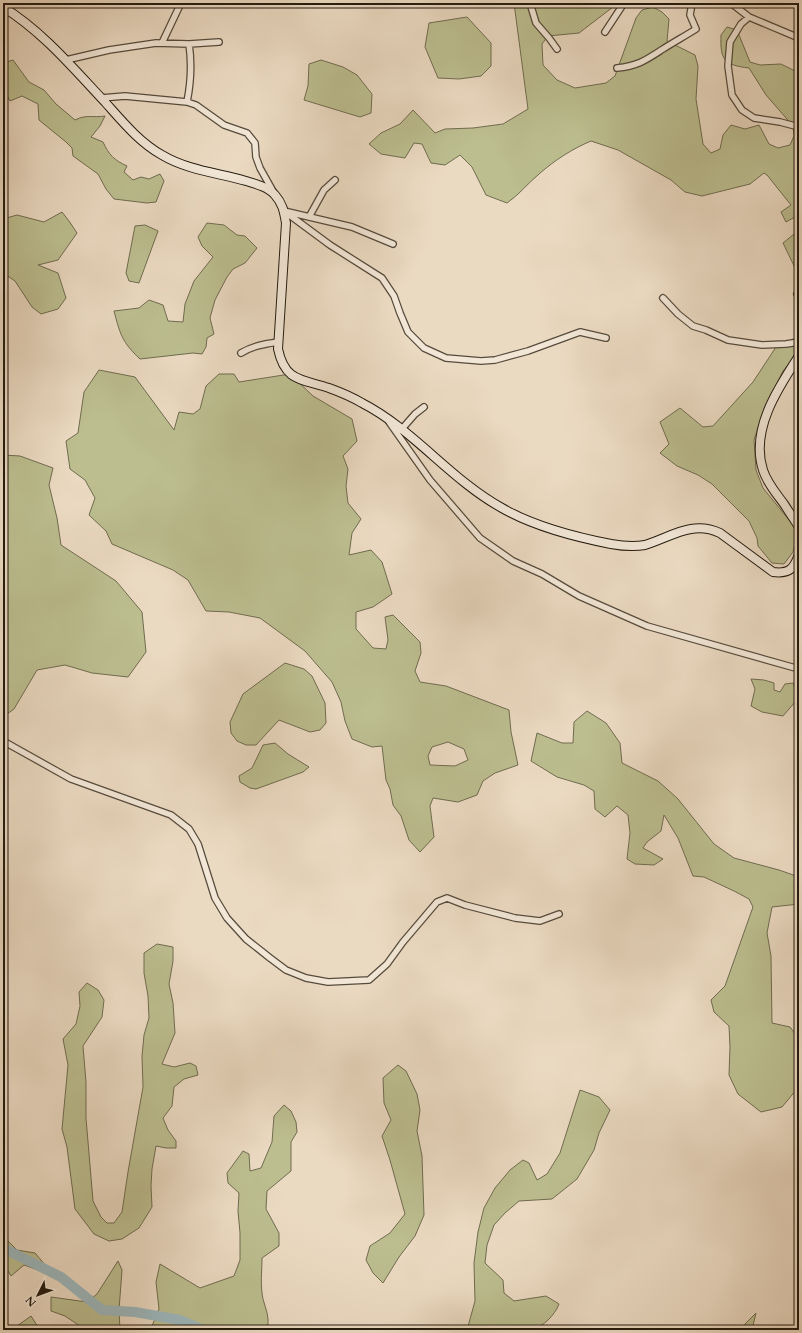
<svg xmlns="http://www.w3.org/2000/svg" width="802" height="1333" font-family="Cardo,serif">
<rect width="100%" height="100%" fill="#ebdac2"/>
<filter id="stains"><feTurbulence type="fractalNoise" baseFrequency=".005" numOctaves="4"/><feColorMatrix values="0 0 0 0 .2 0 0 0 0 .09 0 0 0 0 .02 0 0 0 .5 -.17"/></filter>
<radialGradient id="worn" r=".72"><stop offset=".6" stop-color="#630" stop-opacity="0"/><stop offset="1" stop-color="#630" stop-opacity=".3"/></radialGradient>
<path fill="#bcbe90" stroke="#706c50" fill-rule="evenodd" d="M514,3H616L613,7L579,33L548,36L542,44L543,65L557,80L575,88L606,83L615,76L636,18L642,10L653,7L662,12L669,19L667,41L695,55L698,66L696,99L703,144L711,153L720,149L723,135L731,125L745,129L759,125L769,144L778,148L790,145L794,136L793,126L766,95L749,68C724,65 720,60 721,35L727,27L737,30L750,62L760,65L781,64L799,73V222L795,217L786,222L781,212L791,205L767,175L764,173L750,184L702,196L685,192L671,180L618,150L591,141C572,149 555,160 539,174C528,183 519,195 507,203L486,195L472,167L460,155L445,165L431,163L422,144L414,143L405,158L381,154L369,144L381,133L400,124L413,110L435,133L445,129L473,128L503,124L528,109Z
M467,17L491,43V66L481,76L459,79L438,78L425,47L429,23Z
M13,60L29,82L44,90L56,104L75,120C87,114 92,118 105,116L100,126L91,137L103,142C109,155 114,160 127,166L124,172L133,180L141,177L149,179L160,174L164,181L156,202L147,203L114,199L106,189L98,174L73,156L72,148L66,142L39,120L38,104L22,96L10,101L3,88V63Z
M321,60L343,67L357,75L372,94L371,113L360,117L304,100L308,86L309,64Z
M62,212L69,221L77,233L58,260L38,265L58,273L66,298L58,309L41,314L32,307L15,281L3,273V219L17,215L44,222Z
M207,223L224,225L237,235L245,236L257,248L245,263L233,269L227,277L215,300L210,318L214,334L207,338L206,347L202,354L193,353L140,359C122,342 120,334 114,311L139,308L149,300L163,305L168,321L183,322L185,304L194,281L213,257L202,246L198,237Z
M145,225L158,231L139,283L129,281L126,273L135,226Z
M799,230V276L783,243Z
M793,339L799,341V352L783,371L763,412L754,440L756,470L763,488L798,531L793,552L784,564L772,563L758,546L757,538L749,521L712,484L698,475L677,466L660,453L669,444L660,422L680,408L703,427L713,426L753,382L776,347Z
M99,370L135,377L174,430L179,412L193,414L200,409L206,386L219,374H234L239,382L290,374L313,396L352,419L357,441L343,456L348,469L346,486L348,503L361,519L352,533L349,555L371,550L382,562L392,594L373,607L356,612V629L373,648L386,649L388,640L385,617L393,615L420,642L421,653L415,671L420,682L446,686L509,710L511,732L518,765L495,773L483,781L477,795L458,802L433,798L430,806L434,837L420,852L409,840L401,816L393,805L390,789L386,780L382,746L372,747L352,739L345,721L341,702L332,682L305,651L260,618L229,612L206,611L188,580L173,570L112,544L106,531L89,515L95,498L85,480L70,469L66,441L78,433L84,392ZM448,742L464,749L468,760L455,766L430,765L428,756L432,747Z
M3,455L20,456L53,468L49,485L57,518L61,545L116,581L142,612L146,652L128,677L92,673L65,665L37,670L14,709L3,717Z
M285,663L304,669L312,676L325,703L326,723L320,730L310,732L279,720L256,745H246L237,741L231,733L230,722L243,694Z
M751,679L764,680L774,683V690L780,692L785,684L793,683L795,689L796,701L783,716L762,712L751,706L755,689Z
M587,711L606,723L620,743L622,763L658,781L678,799L714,844L734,858L779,870L799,877V904L772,907L767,933L771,956L772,1023L790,1027L799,1039V1082L797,1089L782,1107L761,1112L738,1094L729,1075L730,1047L729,1026L714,1012L711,1000L725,986L753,907L749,899L734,891L704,877L693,876L678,838L664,815L661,831L647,842L643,848L663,859L654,865L635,864L627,859L630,833L628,815L617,806L605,817L595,809L594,791L584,785L557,777L531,761L537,733L562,743H573L574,722Z
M275,743L288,754L309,767L303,772L256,789L250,788L240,782L239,776L252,768L263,745Z
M157,944L173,947V961L169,984L173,1003L175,1033L162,1064L174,1067L190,1063L196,1066L198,1075L184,1079L174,1087L172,1106L163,1118L168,1130L176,1141V1148H166L156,1146L152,1169L151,1186L152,1207L139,1228L122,1239L109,1241L94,1234L75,1209L67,1147L62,1129L68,1065L63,1039L76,1024L80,1006L79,992L87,983L98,990L104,1000L102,1017L83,1046L86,1082V1118L93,1201L101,1217L107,1223H114L122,1212L128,1172L143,1087L142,1056L144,1035L149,1018L148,996L144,973V953Z
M398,1065L406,1071L417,1094L420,1110L417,1131L422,1156L424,1215L415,1236L399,1257L383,1283L373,1273L366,1260L370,1246L390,1233L405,1214L390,1160L382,1136L391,1120L384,1103L383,1078Z
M580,1090L599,1097L610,1110L599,1133L594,1150L577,1179L552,1199L519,1201L505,1213L494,1225L487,1245L485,1263L503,1280L504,1293L514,1301L546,1296L559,1304C555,1315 543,1327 531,1330H467L475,1301L474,1263L478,1232L484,1208L495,1188L510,1170L523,1160L529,1163L537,1180L547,1174L560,1153Z
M284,1105L291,1111L296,1122L297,1132L291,1142V1171L267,1191L266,1209L279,1233V1246L262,1258C262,1271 260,1286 263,1299C266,1310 270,1318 267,1330H144L152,1326L159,1309L156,1282L160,1264L200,1288L234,1276L240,1260V1233L238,1211L239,1193L228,1183L227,1173L243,1151L249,1154L250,1171L261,1168L272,1142L274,1116Z
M3,1236L17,1250L35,1253L46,1266V1271L38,1270L24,1265L11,1276L3,1263Z
M118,1261L122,1270L119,1310L120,1330H86L65,1316L51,1311V1297L87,1302L97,1294Z
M756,1313L752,1330H742L745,1324Z
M31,1316L40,1330H14L17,1326Z"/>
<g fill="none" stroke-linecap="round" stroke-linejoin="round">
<path stroke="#9db8be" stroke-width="10" d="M3,1248L61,1277L102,1310L135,1312L180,1320L204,1330"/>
<defs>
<path id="minor" d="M530,3L536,23L549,38L557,49
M731,3L749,17L799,38
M749,17L741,24L730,42L728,66L732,95L742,110L754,118L780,122L799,127
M605,32L624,3
M162,43L181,3
M66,60L109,50L156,43L189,44L219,42
M617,68C638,66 646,60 663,49C674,42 685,36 696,29L690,15L692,3
M101,98L125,96L187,102L196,105L224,125L247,133L255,143L256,157L260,168L274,193
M187,102C191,82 192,64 189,44
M309,217L324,190L335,180
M393,244L352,227L284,211L330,245L382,278L394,296L400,313L408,332L424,348L446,358L481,361L495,360L528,351L580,332L606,338
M797,294L799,296
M663,298L678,314L693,326L706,330L728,340L762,345L786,344L799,342
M241,353C253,346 264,344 278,342
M389,422L430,480L480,538L513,561L542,574L579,596L647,626L799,669
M401,430L415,414L424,407
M3,741L71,779L171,815L189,829L198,844L215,898L227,918L246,939L270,958L286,970L306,978L328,982L369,980L387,964L403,942L437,902L447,898L465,905L515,918L540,921L559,914"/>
<path id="secondary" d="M3,7C43,32 73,68 105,102C122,121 139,142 162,155C187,170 218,173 246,181C256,184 268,187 275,195C283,204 284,212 286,223L278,349C285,382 302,379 329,388C340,392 352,397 362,403C413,429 451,480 502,508C535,527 575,537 611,544C622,546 634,547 645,545C671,537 692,520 720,533L773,572C789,574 794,569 799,554
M799,356C778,388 750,430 763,470C767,483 776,493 784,504C789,512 794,519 799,527"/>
</defs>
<use href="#minor" stroke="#564b3c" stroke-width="8"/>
<use href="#secondary" stroke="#241b0f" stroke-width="10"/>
<use href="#minor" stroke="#f2e7d7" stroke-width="5.5"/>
<use href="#secondary" stroke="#f2e7d7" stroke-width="8"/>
</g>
<rect width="802" height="1333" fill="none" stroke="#ebdac2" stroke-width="16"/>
<rect x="4" y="4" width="794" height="1325" fill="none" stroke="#241b0f" stroke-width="2"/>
<rect x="8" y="8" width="786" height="1317" fill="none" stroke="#241b0f"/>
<g transform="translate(38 1295) rotate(228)" stroke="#f2e7d7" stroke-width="3" paint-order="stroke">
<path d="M0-3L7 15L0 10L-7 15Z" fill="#241b0f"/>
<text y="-6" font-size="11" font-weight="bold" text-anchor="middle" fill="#241b0f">N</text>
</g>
<rect width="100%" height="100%" filter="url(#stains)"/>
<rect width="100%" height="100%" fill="url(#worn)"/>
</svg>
